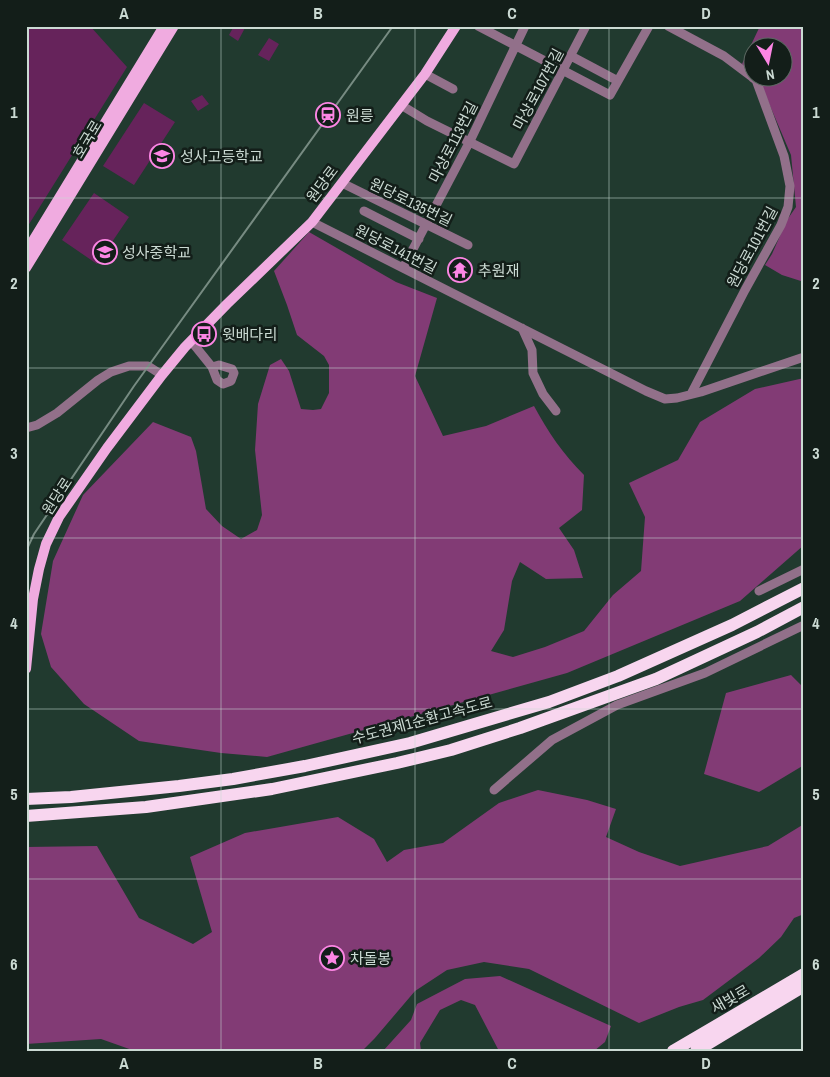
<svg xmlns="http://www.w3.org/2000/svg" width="830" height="1077" font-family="'Archivo Narrow','Noto Sans KR',sans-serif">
<rect width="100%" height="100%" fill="#213a2f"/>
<path fill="#66235b" d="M26,26H90L127,67L26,229Z
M234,26H246L238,41L229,35Z
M269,38L279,44L269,61L258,55Z
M202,95L209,104L198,111L191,101Z
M144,103L175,122L134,185L103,166Z
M94,193L129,217L97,264L62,240Z"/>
<path fill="#823b75" d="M760,26H804V282L782,275L765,265L772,254L787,220L796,207L791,155L759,80L756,78H782V48H752V74L742,64Z
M309,232L396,282L437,298L415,376L443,436L486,426L534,406C548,432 563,454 584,475L582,510L559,528L574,550L583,578L546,579L520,562L512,581L504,630L491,651L513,657L545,647L584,631L613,595L641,571L645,517L629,483L678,460L700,422L755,389L804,378V545L740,601L567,673L267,757L221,753L139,741L84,704L51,667L41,634L53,561L83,495L153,422L191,437L196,451L206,509L222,526L241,539L257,530L262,515L255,450L258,404L270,365L281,359L289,371L301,409L313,410L321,409L329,393V365L324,356L297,335L287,305L274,271Z
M791,675L804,688V765L759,792L704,774L726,693Z
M538,790L587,800L616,809L606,837L639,852L680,866L768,846L804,824V914L794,918L781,937L759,958L703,1000L679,1007L639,1023L529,969L484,962L447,970L415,991L375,1038L362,1051H135L101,1039L26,1044V847L97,846L139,918L193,944L212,932L190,857L245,833L338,817L374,839L387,862L404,850L443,843L499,803Z
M500,976L611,1026L605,1042L594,1051H499L475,1005L461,1000L440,1010L420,1043L421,1051H383L411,1020L417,1004L465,979Z"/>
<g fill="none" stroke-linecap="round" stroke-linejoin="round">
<path stroke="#92708a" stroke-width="9" d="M478,26L610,95L649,26
M668,26L724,56L752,77
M571,56L618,81
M425,74L453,89
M401,105L427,121L514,164L586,26
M342,183L468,245
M364,211L419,239
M312,222L646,391L665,399L677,398L701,392L804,357
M403,268L470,141L525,26
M522,328L532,350L533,373L543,394L556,411
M191,341L212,367L217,380L223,384L231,381L234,373L232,369L219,365L212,367
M691,394L745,290L781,225L788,207L790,186L784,156L756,80L753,78
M26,428L37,425L57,413L98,380L111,372L129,366H148L162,375
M759,591L804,569
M494,790L552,740L617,705L705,673L804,625"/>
<path stroke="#f0abe0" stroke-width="10" d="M26,252L164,26
M26,268L174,26
M26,669L33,599L39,569L46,544L59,517L107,448L162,375L185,347L227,304L312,222L425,74L456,26"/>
<path stroke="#f8d6ef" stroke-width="12" d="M26,799L71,797L179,786L233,779L305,766L410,743L549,702L618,676L732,625L804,588
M26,816L146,807L272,789L397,763L451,750L520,728L656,679L757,632L804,607
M673,1051L804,974
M696,1051L804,986"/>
<path stroke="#778b82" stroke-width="2" d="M26,551L34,534L134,386L393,26"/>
</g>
<path fill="none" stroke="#cbdad3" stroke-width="1" stroke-opacity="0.55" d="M221,26V1051M415,26V1051M609,26V1051M26,198H804M26,368H804M26,538H804M26,709H804M26,879H804"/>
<defs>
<symbol id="station-ring" viewBox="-11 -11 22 22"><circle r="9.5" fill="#131e19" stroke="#fc86e4" stroke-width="1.5"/><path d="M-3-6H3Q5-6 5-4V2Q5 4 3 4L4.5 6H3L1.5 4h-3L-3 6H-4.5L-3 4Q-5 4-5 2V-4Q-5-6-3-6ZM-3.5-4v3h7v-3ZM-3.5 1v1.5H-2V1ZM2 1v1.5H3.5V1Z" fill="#fc86e4"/></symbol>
<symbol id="school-ring" viewBox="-11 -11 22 22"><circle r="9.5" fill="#131e19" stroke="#fc86e4" stroke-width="1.5"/><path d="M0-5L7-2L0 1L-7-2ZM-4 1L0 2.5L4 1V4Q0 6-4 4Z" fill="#fc86e4"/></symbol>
<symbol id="temple-ring" viewBox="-11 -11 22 22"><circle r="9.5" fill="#131e19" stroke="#fc86e4" stroke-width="1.5"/><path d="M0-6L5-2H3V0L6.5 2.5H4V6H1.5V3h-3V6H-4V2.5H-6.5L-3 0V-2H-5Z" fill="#fc86e4"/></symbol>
<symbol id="bus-ring" viewBox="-11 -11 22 22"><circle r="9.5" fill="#131e19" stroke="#fc86e4" stroke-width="1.5"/><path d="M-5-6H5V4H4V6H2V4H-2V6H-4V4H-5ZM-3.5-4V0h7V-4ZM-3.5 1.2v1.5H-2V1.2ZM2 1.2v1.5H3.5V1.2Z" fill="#fc86e4"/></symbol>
<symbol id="sight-ring" viewBox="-11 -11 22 22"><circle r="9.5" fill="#131e19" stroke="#fc86e4" stroke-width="1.5"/><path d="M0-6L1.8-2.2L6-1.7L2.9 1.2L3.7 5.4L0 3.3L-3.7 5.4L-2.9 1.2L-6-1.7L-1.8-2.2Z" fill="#fc86e4"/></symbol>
</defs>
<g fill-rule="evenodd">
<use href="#station-ring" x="314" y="101" width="28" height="28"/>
<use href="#school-ring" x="148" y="142" width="28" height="28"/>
<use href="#school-ring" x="91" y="238" width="28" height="28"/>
<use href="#temple-ring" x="446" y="256" width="28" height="28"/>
<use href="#bus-ring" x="190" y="320" width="28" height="28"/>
<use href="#sight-ring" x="318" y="944" width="28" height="28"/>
</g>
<g text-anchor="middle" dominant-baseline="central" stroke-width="5" stroke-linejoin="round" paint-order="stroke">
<g font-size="15" fill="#cbdad3" stroke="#131e19">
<text transform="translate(538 89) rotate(-62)">마상로107번길</text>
<text transform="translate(87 139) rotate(-59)">호국로</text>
<text transform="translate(453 142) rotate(-63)">마상로113번길</text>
<text transform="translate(322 184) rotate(-53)">원당로</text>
<text transform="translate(411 202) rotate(26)">원당로135번길</text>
<text transform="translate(752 247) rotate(-62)">원당로101번길</text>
<text transform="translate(396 249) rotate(27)">원당로141번길</text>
<text transform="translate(57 496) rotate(-57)">원당로</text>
<text transform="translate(422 720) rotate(-15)">수도권제1순환고속도로</text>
<text transform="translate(730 999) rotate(-30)">새빛로</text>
</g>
<g font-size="15" fill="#cbdad3" stroke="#131e19" text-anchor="start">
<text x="346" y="115">원릉</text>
<text x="180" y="156">성사고등학교</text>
<text x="122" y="252">성사중학교</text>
<text x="478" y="270">추원재</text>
<text x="222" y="334">윗배다리</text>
<text x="350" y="958">차돌봉</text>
</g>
</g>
<rect width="830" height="1077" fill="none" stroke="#131e19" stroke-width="55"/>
<g transform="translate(768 62) rotate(170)"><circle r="24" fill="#131e19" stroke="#5d6963"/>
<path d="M0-4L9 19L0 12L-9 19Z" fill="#fc86e4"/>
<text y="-8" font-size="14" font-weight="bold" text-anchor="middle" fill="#cbdad3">N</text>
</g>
<rect x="28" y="28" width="774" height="1022" fill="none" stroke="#cbdad3" stroke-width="2"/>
<g font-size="16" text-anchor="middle" font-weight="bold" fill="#cbdad3">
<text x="124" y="19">A</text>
<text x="318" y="19">B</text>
<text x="512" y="19">C</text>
<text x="706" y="19">D</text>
<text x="14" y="118">1</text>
<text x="816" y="118">1</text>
<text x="14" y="289">2</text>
<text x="816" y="289">2</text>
<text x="14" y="459">3</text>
<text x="816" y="459">3</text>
<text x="14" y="629">4</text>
<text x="816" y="629">4</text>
<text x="14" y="800">5</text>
<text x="816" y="800">5</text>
<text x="14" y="970">6</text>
<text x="816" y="970">6</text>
<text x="124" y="1069">A</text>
<text x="318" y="1069">B</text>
<text x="512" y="1069">C</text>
<text x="706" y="1069">D</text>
</g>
</svg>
